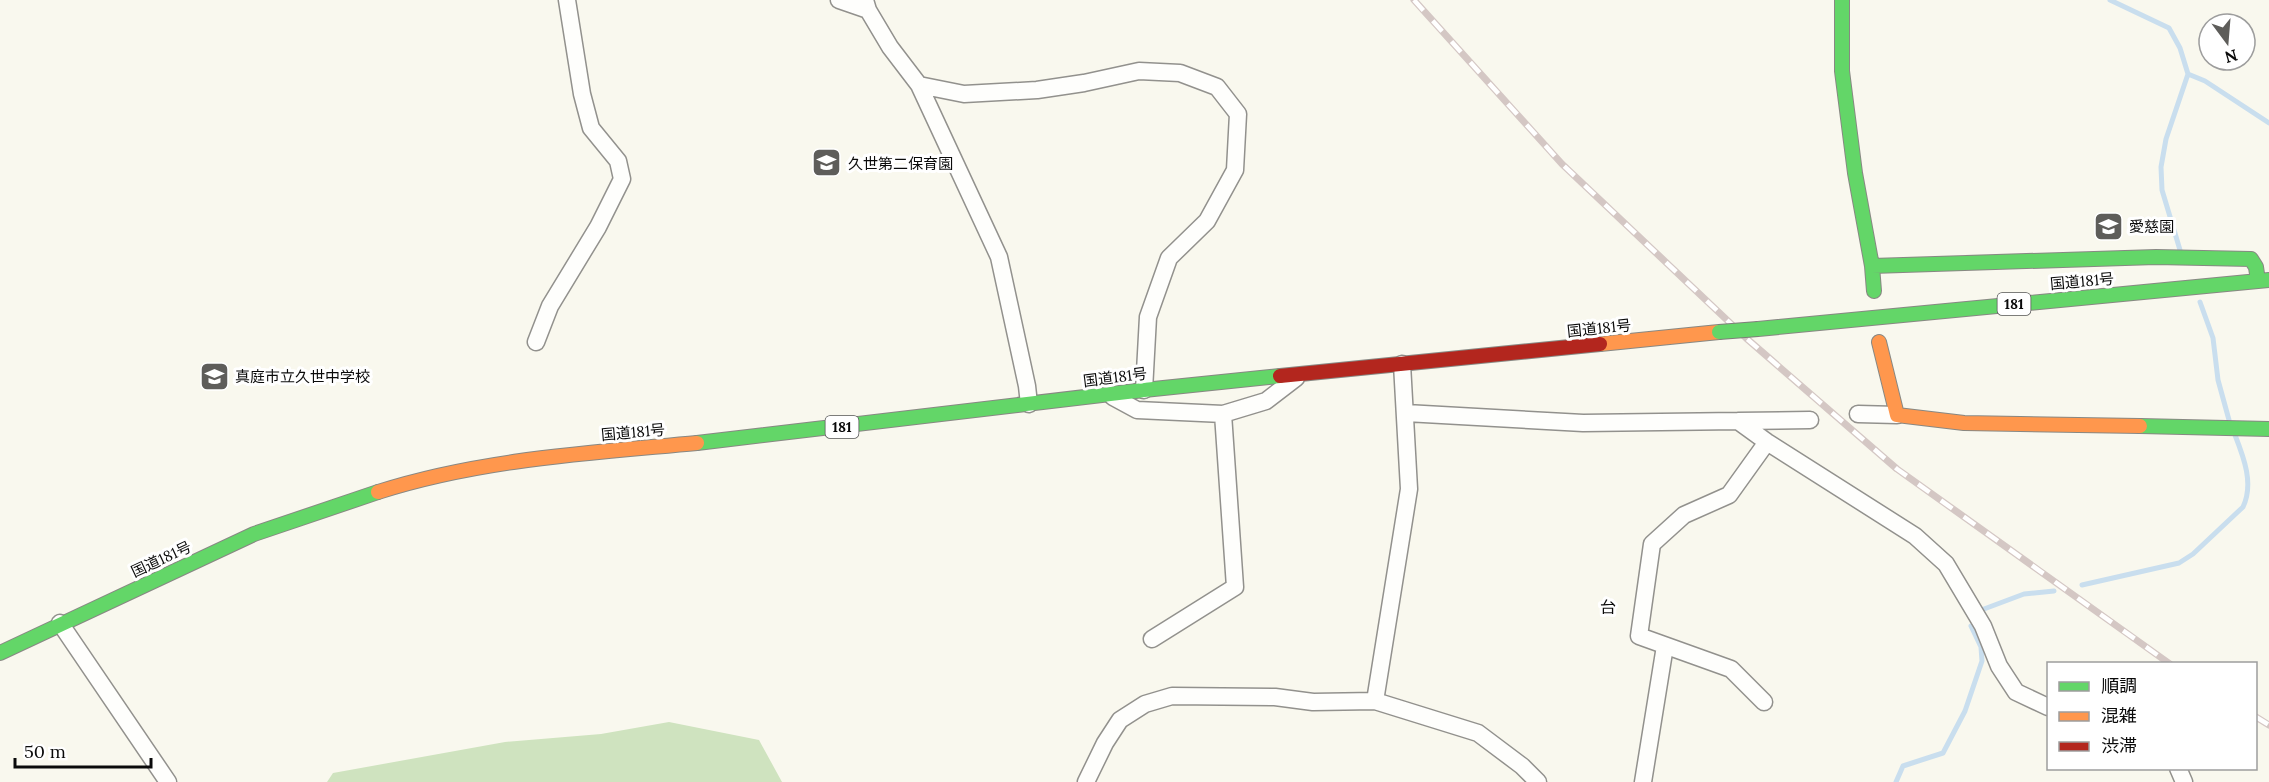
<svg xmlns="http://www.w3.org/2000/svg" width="2269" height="782" font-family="Lora,'Noto Sans JP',serif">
<rect width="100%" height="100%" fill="#f9f8ee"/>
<path fill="#cfe3bf" d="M669,722L759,740L782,782H327L333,773L505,742L601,734Z"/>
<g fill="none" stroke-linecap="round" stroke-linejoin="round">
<path stroke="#c9deee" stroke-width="5" d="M2110,0L2169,28L2180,48L2188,74L2166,139L2161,167L2162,190L2180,250
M2188,74L2205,81L2269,123
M2200,302L2213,338L2218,380L2229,420
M2082,585L2179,563L2193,554L2243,507C2254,484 2244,458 2235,435
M1984,609L2024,594L2054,591
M1896,782L1903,766L1943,753L1965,711L1982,661L1981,647L1971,626"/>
<defs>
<path id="street" d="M839,0L868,10
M865,0L868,10L890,47L919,85L999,257L1027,386L1029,404
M919,85L964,94L1037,90L1084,83L1139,71L1180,73L1217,87L1238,114L1235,170L1207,221L1169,258L1148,317L1144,390
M536,342L550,306L598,227L622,179L618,161L591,128L582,94L567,0
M1113,397L1137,410L1223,414L1266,401L1296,378
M1406,413L1583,423L1738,421L1767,442L1915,536L1946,564L1983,626L1999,666L2016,692L2048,707
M1858,414L1897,415
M1738,421L1810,420
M60,623L168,782
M1152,639L1235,587L1223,414
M1375,701L1409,489L1402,364
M1764,702L1731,669L1639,636L1652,544L1684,515L1729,495L1767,442
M2178,768L2184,782
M1086,782L1105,743L1120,720L1145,704L1172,696L1275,697L1313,702L1375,701L1478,733L1522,766L1538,782
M1643,782L1665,646"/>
<path id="fast" d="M1842,0V71L1855,173L1872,266L1874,291
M1872,266L2156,257L2251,259L2256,267L2258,281
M1758,329L2269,280
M2140,426L2269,429
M697,443L1144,390L1280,376
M0,653L254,534L378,492"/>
<path id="slow" d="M1879,342L1897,415L1964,423L2140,426
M1600,344L1719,332
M378,492C481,459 590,453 697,443"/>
<path id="jam" d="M1280,376L1600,344"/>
</defs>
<use href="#street" stroke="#92918d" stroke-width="19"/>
<use href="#fast" stroke="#888883" stroke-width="16"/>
<use href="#slow" stroke="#888883" stroke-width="16"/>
<use href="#jam" stroke="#888883" stroke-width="16"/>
<use href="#street" stroke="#fefefc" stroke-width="16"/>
<use href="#fast" stroke="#63d668" stroke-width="14"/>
<use href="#slow" stroke="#ff974d" stroke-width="14"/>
<use href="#jam" stroke="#b3261e" stroke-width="14"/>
<defs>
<path id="rail" d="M1414,0L1562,164L1746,338L1897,469L2170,664
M2256,717L2269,725"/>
</defs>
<use href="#rail" stroke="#d4c7c4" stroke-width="7"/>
<use href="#rail" stroke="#fff" stroke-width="4.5" stroke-dasharray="14" stroke-linecap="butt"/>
<defs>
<path id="fast-bridge" d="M1719,332L1758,329"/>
</defs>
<use href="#fast-bridge" stroke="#7f7e7a" stroke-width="16" stroke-linecap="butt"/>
<use href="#fast-bridge" stroke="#63d668" stroke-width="14"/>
</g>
<defs>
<symbol id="school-square" viewBox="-11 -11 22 22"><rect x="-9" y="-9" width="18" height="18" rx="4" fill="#5e5d5a" stroke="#fff"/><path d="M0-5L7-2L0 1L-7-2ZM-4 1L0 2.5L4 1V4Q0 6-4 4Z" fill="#fff"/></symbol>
</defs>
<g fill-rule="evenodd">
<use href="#school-square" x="810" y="146" width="33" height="33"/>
<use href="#school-square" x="2092" y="210" width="33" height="33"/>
<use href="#school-square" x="198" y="360" width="33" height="33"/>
</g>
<g text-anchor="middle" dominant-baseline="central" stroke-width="6" stroke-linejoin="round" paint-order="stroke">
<g fill="#fff" stroke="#545454" stroke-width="1.5">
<rect x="1997.5" y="293" width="33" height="22" rx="4.5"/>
<rect x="825.5" y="416" width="33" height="22" rx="4.5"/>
</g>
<g font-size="14" font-weight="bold" fill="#0a0a0a">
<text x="2014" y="304">181</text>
<text x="842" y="427">181</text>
</g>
<g font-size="15" fill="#0a0a0a" stroke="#fff" text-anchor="start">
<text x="848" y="163">久世第二保育園</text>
<text x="2129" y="226">愛慈園</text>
<text x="235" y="376">真庭市立久世中学校</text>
</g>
<g font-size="15" fill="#0a0a0a" stroke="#fff">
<text transform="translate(2082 281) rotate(-5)">国道181号</text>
<text transform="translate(1599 328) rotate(-6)">国道181号</text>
<text transform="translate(1115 377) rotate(-7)">国道181号</text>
<text transform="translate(633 432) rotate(-5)">国道181号</text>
<text transform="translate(161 559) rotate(-25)">国道181号</text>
</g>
<g font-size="16" fill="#0a0a0a" stroke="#fff">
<text x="1608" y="607">台</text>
</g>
</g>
<rect x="2047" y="662" width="210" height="108" fill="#ffffff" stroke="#9d9d9d" stroke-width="1.5"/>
<rect x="2059" y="682" width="30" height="9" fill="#63d668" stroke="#9d9d9d" stroke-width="1.5"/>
<text x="2101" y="692" font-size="18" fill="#0a0a0a">順調</text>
<rect x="2059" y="712" width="30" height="9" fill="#ff974d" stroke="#9d9d9d" stroke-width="1.5"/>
<text x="2101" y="722" font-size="18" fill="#0a0a0a">混雑</text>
<rect x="2059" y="742" width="30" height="9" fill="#b3261e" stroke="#9d9d9d" stroke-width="1.5"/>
<text x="2101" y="752" font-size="18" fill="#0a0a0a">渋滞</text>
<g transform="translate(2227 42) rotate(164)"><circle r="28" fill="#ffffff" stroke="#9d9d9d" stroke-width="1.5"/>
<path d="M0-4.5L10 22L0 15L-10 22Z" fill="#5e5d5a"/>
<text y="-9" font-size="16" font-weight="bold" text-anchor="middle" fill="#0a0a0a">N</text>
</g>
<path d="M15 758v9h136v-9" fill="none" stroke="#0a0a0a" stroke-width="3"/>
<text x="24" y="758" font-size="18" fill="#0a0a0a" stroke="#ffffff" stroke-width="4.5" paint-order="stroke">50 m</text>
</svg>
